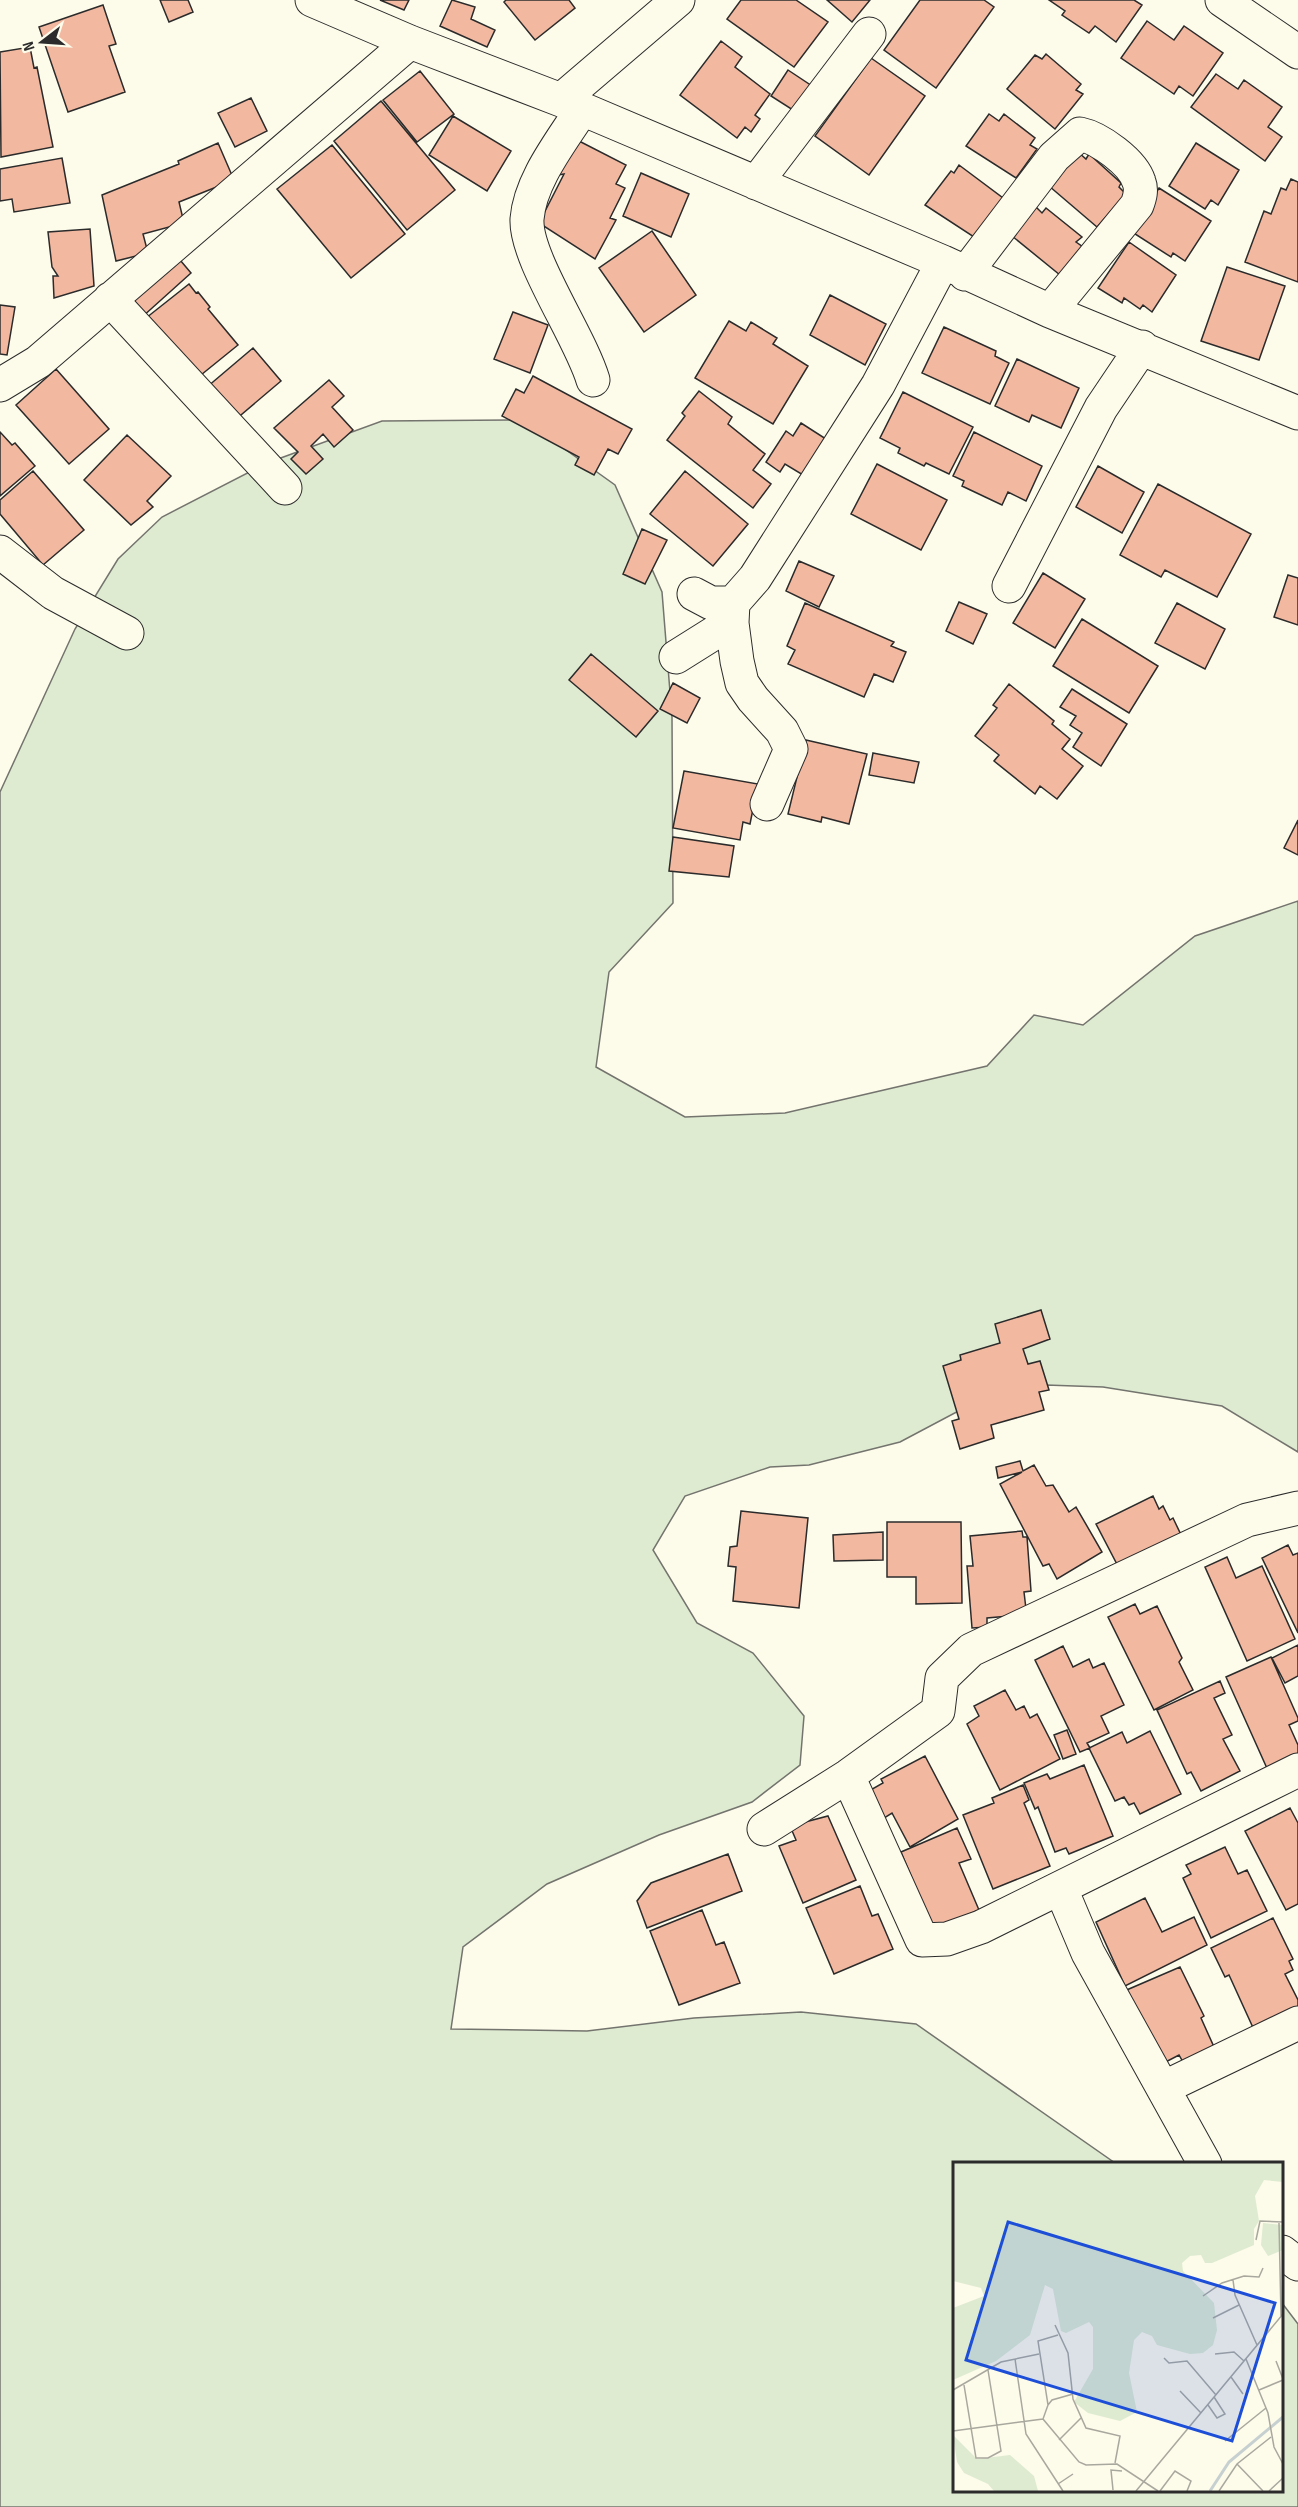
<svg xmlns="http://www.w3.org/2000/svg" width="1298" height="2507" font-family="'Sofia Sans Condensed',sans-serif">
<rect width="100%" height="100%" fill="#fdfbea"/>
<path fill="#deebd1" stroke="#74746e" stroke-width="1.5" d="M524,420L615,485L662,592L672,717L673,903L609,972L596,1067L685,1117L785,1113L987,1066L1034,1015L1083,1025L1195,936L1298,901V1452L1222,1406L1103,1387L1046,1385L966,1407L900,1442L809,1465L770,1467L685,1496L653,1550L697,1623L753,1653L804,1716L800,1765L752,1802L659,1835L547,1884L463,1947L451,2029L587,2031L694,2018L801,2012L916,2024L1115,2163L954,2164V2490H1282V2303L1298,2324V2507H0V792L75,629L118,559L162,517L267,463L382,421Z"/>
<path fill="#f2b8a0" stroke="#2b2b2b" stroke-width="1.5" d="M160,0H188L193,12L169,22Z
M380,0H409L404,10Z
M452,0L475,7L471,19L495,30L487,47L440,26Z
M506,0H569L575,8L535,40L504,2Z
M741,0H796L828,22L794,67L727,19Z
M827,0H870L852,22Z
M920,0H984L994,7L936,88L884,50Z
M1049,0H1134L1142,5L1116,42L1095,26L1089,33L1062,15L1065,11Z
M103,5L116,44L109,46L125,92L68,112L39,27Z
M1147,21L1174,40L1184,26L1223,53L1193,96L1179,86L1174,94L1121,58Z
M721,41L742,57L735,67L770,94L755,115L760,119L751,132L745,127L737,138L680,95Z
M30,47L34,68L37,67L53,147L1,157L0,52Z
M1046,54L1081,84L1076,90L1083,94L1055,129L1007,89L1035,55L1042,59Z
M871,58L925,96L869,175L815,136Z
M788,70L812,86L796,112L771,96Z
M420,71L454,114L417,142L383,100Z
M1216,74L1238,89L1244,80L1282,107L1268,127L1282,137L1265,161L1191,107Z
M251,98L267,131L235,147L218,113Z
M381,101L455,190L407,230L334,141Z
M989,114L999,121L1004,114L1035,138L1030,145L1037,149L1016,178L966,146Z
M453,116L511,151L487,191L429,155Z
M579,141L626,165L616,184L625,188L610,218L616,220L595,259L539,223L564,174L558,175Z
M218,143L234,180L179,202L184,223L143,234L148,253L116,261L102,195L179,164L178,161Z
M1196,143L1239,170L1218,205L1211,200L1205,209L1169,186Z
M332,145L405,234L351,278L277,189Z
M1078,152L1086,159L1089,154L1121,183L1119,187L1126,194L1097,227L1049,186Z
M62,158L70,203L14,212L12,199L0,201V169Z
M959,165L1003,198L977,239L925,205L951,171L954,173Z
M641,173L689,194L671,237L623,216Z
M1291,179L1298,182V282L1245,262L1264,211L1271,214L1281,188L1286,190Z
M1159,188L1211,221L1185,261L1173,253L1171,257L1132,232Z
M1036,207L1042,213L1046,208L1082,237L1076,242L1083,247L1060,275L1012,236Z
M90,229L94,286L54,298L53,276H58L52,267L48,232Z
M652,231L696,295L644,332L599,268Z
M1129,242L1176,275L1152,312L1143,305L1140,309L1124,298L1122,303L1098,288Z
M175,254L191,273L141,318L125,299Z
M1227,267L1285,286L1259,360L1201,341Z
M189,284L196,293L198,292L210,307L208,309L238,345L196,379L146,318Z
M830,295L886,324L865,365L810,335Z
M0,305L15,307L7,355L0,354Z
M513,312L548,325L530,373L494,359Z
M729,321L746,331L751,322L777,338L773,344L808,366L773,424L695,378Z
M944,327L996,351L995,356L1009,363L990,404L922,373Z
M253,348L281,381L235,420L207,387Z
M1017,359L1079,388L1061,428L1032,415L1029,422L995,406Z
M56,369L109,429L69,464L16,405Z
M533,376L632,429L618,454L608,449L594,475L575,465L579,457L502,416L516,389L524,393Z
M329,380L344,396L332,407L353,430L334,447L323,434L311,446L323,459L306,474L291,459L298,452L274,428Z
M699,391L732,417L728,424L765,454L753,470L771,484L753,508L667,440L685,416L682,413Z
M903,392L973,427L949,474L926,463L924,466L898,453L900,448L880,438Z
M801,423L826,439L803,475L785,464L780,472L766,462L786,431L793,436Z
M0,432L12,445L15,443L35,466L0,496Z
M974,432L1042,466L1026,501L1008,492L1002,505L962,486L964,481L953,476Z
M127,435L171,476L147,501L153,507L131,525L84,480Z
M877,464L947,500L921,550L851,514Z
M1098,466L1144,492L1122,533L1076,507Z
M33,471L84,530L43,565L0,514V500Z
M685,471L748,524L713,566L650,514Z
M1158,484L1251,534L1217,597L1165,570L1161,577L1120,555Z
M642,529L667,540L645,584L623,574Z
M799,561L834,576L819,607L786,591Z
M1043,573L1085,599L1055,648L1013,623Z
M1288,575L1298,578V625L1274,617Z
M959,602L987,614L973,644L946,631Z
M805,603L894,642L891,646L906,652L893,682L874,674L864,697L788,664L795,650L787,646Z
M1177,603L1225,629L1205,669L1155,643Z
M1082,619L1158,666L1129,713L1053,666Z
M591,654L658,711L636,737L569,680Z
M673,683L700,698L687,723L660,709Z
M1009,684L1054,721L1052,724L1070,739L1062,749L1083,766L1057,799L1040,786L1035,794L994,761L999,755L975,736L997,708L993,705Z
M1072,689L1127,724L1101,766L1073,747L1082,733L1070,725L1076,716L1060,707Z
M806,740L867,754L849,824L822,817L821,822L788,814Z
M873,753L919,762L914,783L869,775Z
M684,771L758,784L750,824L743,822L740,840L673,828Z
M1298,820V855L1284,848Z
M673,837L734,846L729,877L669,871Z
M1041,1310L1050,1339L1023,1349L1028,1364L1040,1361L1049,1390L1039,1392L1044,1410L991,1425L994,1438L960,1449L952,1421L959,1419L943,1366L961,1360L960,1355L1000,1343L995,1324Z
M1020,1461L1023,1471L1034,1465L1046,1486L1053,1485L1069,1512L1076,1507L1102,1552L1057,1579L1049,1564L1043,1566L1000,1484L1022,1472L998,1478L996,1467Z
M1153,1496L1159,1509L1163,1506L1170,1520L1173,1518L1183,1539L1120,1570L1096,1524Z
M741,1511L808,1518L799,1608L733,1601L736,1567L728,1566L730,1547L737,1546Z
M887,1522H961L962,1603L916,1604V1577H887Z
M1022,1531L1023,1537H1027L1031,1591L1024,1592L1026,1609L1021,1615L987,1618V1627L972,1628L967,1566H973L970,1536Z
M883,1532V1560L834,1561L833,1535Z
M1288,1545L1293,1555L1298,1553V1633L1262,1558Z
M1227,1557L1236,1578L1262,1566L1295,1639L1247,1661L1205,1567Z
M1135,1604L1140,1614L1157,1606L1182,1658L1179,1662L1193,1690L1154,1710L1108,1617Z
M1298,1645V1676L1285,1683L1272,1658Z
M1063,1646L1073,1667L1089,1659L1093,1668L1104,1663L1124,1705L1101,1716L1109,1733L1087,1743L1090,1748L1080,1752L1035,1660Z
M1271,1657L1298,1718V1721L1289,1725L1298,1745V1763L1270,1775L1226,1677Z
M1220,1681L1225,1693L1214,1698L1232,1735L1223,1739L1240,1771L1201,1791L1191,1772L1187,1774L1157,1710Z
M1005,1690L1016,1710L1024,1706L1030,1718L1037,1714L1060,1759L1000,1790L967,1724L979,1716L974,1706Z
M1067,1730L1076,1754L1063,1759L1054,1735Z
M1150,1731L1181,1794L1140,1814L1134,1803L1129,1805L1124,1797L1115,1801L1089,1748L1122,1732L1127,1743Z
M925,1756L958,1819L910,1847L892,1813L881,1820L867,1792L883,1783L881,1779Z
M1084,1765L1113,1836L1069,1854L1066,1848L1055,1852L1038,1807L1035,1809L1024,1783L1047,1774L1050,1779Z
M1023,1785L1029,1800L1024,1803L1050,1866L993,1889L963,1815L994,1803L992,1798Z
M1290,1808L1298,1823V1904L1286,1910L1245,1831Z
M828,1816L856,1880L803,1903L779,1846L796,1840L790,1826Z
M957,1828L971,1859L959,1863L979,1910L933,1929L901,1852Z
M1225,1847L1238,1874L1247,1870L1267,1911L1211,1938L1183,1878L1191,1874L1186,1865Z
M728,1854L742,1891L647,1928L637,1901L651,1883Z
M860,1886L872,1916L878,1914L893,1949L834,1974L806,1908Z
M1145,1898L1162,1932L1194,1917L1207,1945L1125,1986L1096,1922Z
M702,1910L716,1945L724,1942L740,1983L679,2005L650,1931Z
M1273,1918L1293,1959L1289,1961L1293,1970L1285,1974L1298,2000V2012L1255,2032L1229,1975L1225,1977L1211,1948Z
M1180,1967L1204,2016L1201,2018L1214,2047L1183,2062L1179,2055L1158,2066L1122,1992Z"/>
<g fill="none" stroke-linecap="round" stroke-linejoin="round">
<defs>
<path id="minor" d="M312,0L410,42L561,100L943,262L1050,311L1298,413
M1222,0L1298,52
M561,100L678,0
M582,109C562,141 530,180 527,219C525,258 580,336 593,380
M756,183L869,34
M965,274L1054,157L1080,134C1099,138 1133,162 1139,182C1142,190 1140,197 1137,205L1050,311
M110,299L285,488
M0,385L38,362L410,42
M0,552L53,593L127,633
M1009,586L1101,408L1142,347
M676,657L719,630L733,603H711L694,594
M767,804L791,749L782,731L753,699L742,683L737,661L732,623L733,603L755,578L878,385L943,262
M848,1776L922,1940L947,1939L981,1927L1298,1770
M764,1829L848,1776L938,1711L942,1678L971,1650L1247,1520L1298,1508
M1061,1889L1088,1953L1205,2164
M1163,2088L1298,2023
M1282,2252L1298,2264"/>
</defs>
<use href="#minor" stroke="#2b2b2b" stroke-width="35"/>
<use href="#minor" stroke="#fdfbea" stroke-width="33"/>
</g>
<g transform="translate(953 2162)">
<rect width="330" height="330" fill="#fdfbea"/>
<path d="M0,1H330V20L311,18L302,34L306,59L301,67V83L259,101H252L248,93L237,94L229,101L230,109L261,141L264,168L260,183L250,191L237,192L204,183L199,174L189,170L181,178L176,211L184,250L167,259L135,251L121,240L140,207V165L136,160L113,171L108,169L100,127L92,123L77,173L43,199L0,218V146L31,134L28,126L0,119ZM310,61L330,63V88L315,94L308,83ZM0,273L24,297L57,293L81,314L85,329H41L35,322L11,311L4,300Z" fill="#deebd1"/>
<path fill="none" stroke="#c7d0d0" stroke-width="3" d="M257,329L276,300L330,255"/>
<path fill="none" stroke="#a9a89e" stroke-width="1.5" d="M326,61L328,154M303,78L307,59L330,60M280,118L282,133L304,183M250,134L269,121L291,114L306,115L310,106M260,156L286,143M102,163L115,191L120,237L133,266L167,274L162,301M105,173L85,179L95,243L90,257L126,300L133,303L164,302L205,329M262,192L281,190L291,199M211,196L216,201L234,199L263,233M62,197L73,272L110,329M293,197L315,251L321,285L330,302M323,199L330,217M278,215L290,232M11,223L23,296H35L48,289L35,208M0,228L48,200L86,192M306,228L330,218M227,229L248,251M95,243L99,238L120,232M255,243L264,256L272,252L261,235M0,269L90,257M106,278L128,256M272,279L313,246M284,302L310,329M105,322L120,312M160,328L158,308L169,309M183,329L330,152M207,329L222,309L238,319L234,329M266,329L284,302L318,275M316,329L330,316"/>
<path fill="#1d4ed8" fill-opacity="0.15" stroke="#1d4ed8" stroke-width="3" d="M55,60L322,141L279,279L13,198Z"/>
<rect width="330" height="330" fill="none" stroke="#2b2b2b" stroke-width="3"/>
</g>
<g transform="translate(42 42) rotate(253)" stroke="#fdfbea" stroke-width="4.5" paint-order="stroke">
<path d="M0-4.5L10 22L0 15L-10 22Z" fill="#2b2b2b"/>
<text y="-9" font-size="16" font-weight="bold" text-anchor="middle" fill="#2b2b2b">N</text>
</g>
</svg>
